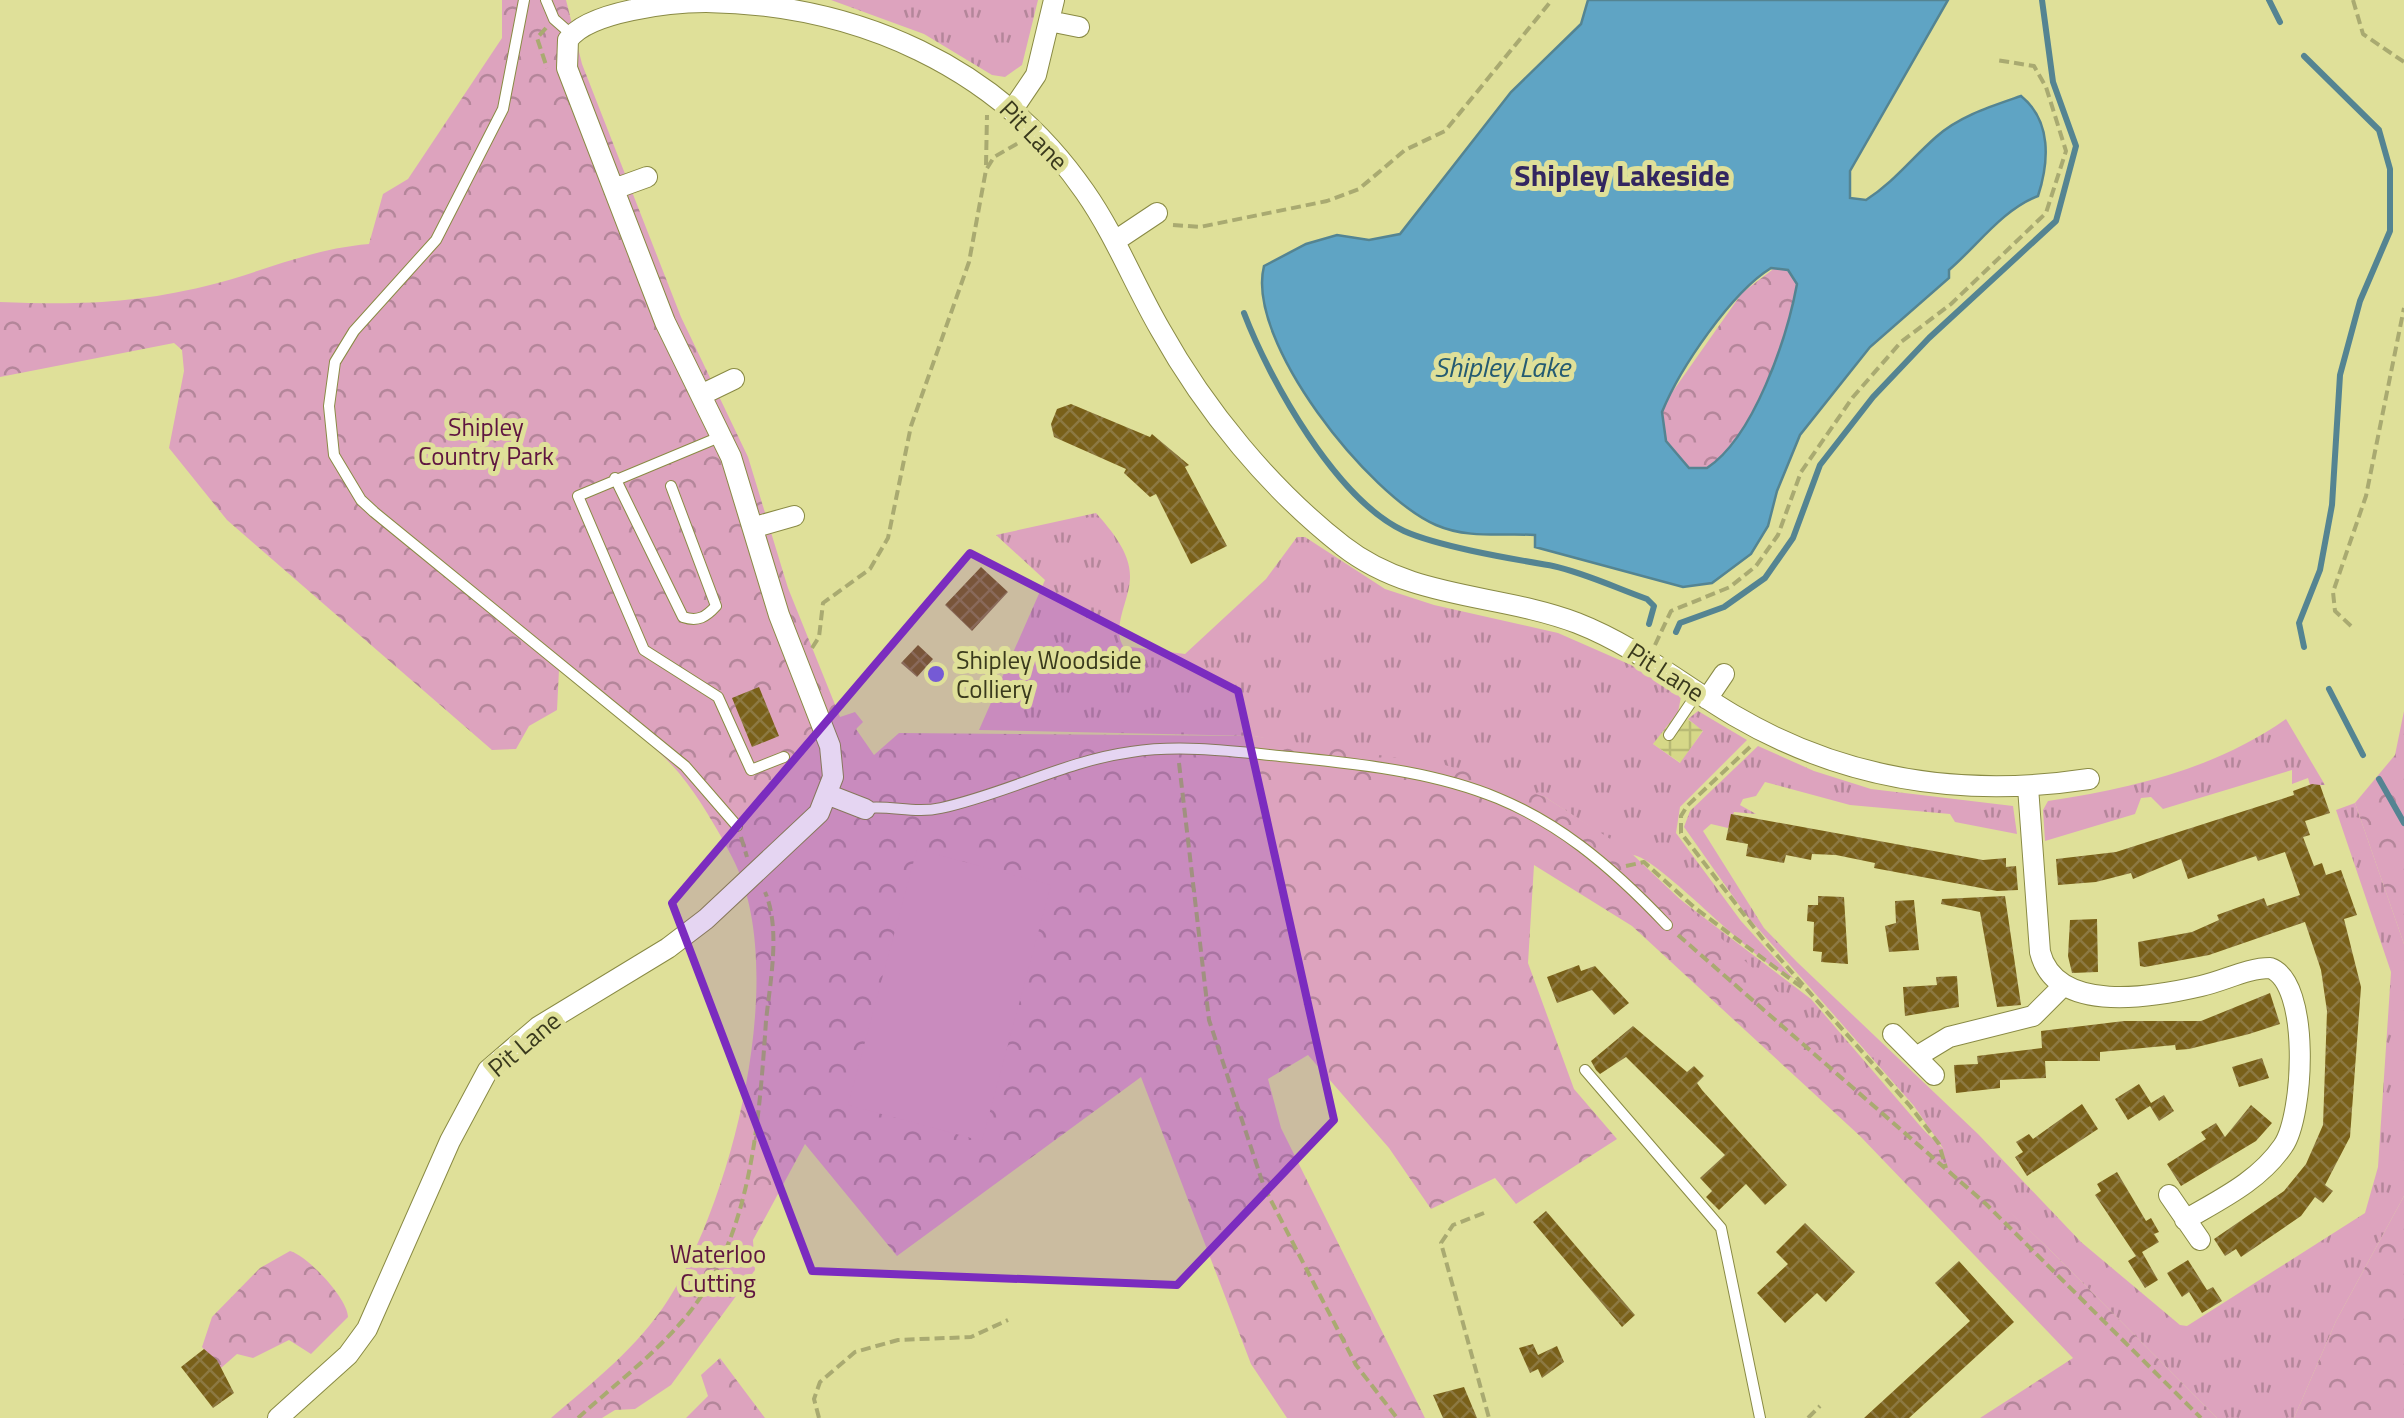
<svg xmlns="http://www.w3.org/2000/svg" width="2404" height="1418" font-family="'Titillium Web',sans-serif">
<defs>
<pattern id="industrial-grid" width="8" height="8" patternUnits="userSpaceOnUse" patternTransform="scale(2.5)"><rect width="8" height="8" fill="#d6d888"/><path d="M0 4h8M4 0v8" fill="none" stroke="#b8ba75"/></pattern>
<pattern id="grass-tufts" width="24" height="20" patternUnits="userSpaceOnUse" patternTransform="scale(2.5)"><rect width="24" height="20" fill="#dda3be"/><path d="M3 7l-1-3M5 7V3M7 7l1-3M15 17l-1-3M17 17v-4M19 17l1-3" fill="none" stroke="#b4869a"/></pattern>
<pattern id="forest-crowns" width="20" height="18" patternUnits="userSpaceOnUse" patternTransform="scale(2.5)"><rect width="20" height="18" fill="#dda3be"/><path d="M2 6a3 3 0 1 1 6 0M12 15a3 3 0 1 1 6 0" fill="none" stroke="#b4869a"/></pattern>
<pattern id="building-cross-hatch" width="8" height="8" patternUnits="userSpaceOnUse" patternTransform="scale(2.5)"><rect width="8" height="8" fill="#796019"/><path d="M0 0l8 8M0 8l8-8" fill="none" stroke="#8c7942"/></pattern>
</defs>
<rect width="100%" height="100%" fill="#dfe099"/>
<path fill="url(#industrial-grid)" d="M1675,711L1703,730L1681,763L1653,744Z"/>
<path fill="url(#grass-tufts)" d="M831,0H1038L1022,65L1005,77L992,75L924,34Z
M1096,513C1111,530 1130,552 1130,576C1131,597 1111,627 1123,646L1185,654L1266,579L1297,537H1305L1385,589L1434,605L1558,633L1631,665L1681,697L1678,712L1653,744L1680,763L1703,731L1688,719L1698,711L1747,740L1680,807L1676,833L1741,921L1793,978C1756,966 1660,858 1633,855L1545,797L1254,736L979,730L1045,580L996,535Z
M2286,719L2325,785H2310L2308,778L2292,784V770L2163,809L2151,797L2141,798L2135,814L2045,841L2043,810L2048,801C2133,788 2215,769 2286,719Z
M1758,746L1814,771L1871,789L2013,806L2017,834L1955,822L1950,814L1850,805L1765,782L1756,796L1743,799L1740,805L1756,814L1734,812L1728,828L1711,824L1703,831L1764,928L1797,962L1978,1134L2081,1242L2180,1325L2187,1326L2365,1213L2378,1167L2391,972L2336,810L2355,803L2404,944V1196L2336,1321L2294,1418H2217L2048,1248L1947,1154L1914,1106L1747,916L1684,827L1690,811Z
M1673,894L1811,999L1934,1142L1930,1139Z"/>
<path fill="url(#forest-crowns)" d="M502,0H566L582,64L681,317L748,457L788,588L840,717L855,712L863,722L856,729L874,755L899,733L1254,736L1445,765L1545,797L1629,851L2048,1248L2217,1418H1980L2073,1358L1860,1136L1632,926L1534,865L1528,963L1574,1089L1617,1139L1516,1204L1495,1178L1431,1209L1389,1148L1308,1055L1268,1079L1281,1128L1425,1418H1287L1251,1364L1141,1077L897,1256L805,1144L753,1240L755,1270L671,1385L635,1409L615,1410L602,1418H551C593,1382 638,1347 668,1300C733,1198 791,968 732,857C718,830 699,797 679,773C648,737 596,702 559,670L557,710L529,726L516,749L492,750L227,520L169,448L184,371L182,350L174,343L0,377V302C76,305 131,304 206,286C263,272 309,249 369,244L383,194L408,179L502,38Z
M1776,267L1788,270L1797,284C1787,338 1754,437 1707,468H1689C1667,454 1656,426 1666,401L1742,293Z
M2404,711V944L2355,803L2395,755Z
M2404,1196V1418H2294L2336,1321Z
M290,1251C308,1256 348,1299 348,1317L311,1354L289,1340L253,1358L237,1354L221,1368L202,1347L212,1317L260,1268Z
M720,1358L765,1418H686L708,1396L701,1375Z"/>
<path fill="#dda3be" d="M917,849L1051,885L982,1141L848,1105Z"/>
<path fill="#5fa4c4" stroke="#548492" stroke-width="2.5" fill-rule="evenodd" d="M1588,0H1948L1850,171V198L1866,200C1894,182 1911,159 1936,137C1959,116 1992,106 2021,96C2052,121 2049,162 2038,196C2002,210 1978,245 1949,270V278L1870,347L1800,435L1777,491L1768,526L1751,554L1712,583L1683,587L1535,547V535C1502,533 1468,539 1436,525C1369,496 1245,341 1264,266L1306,244L1337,235L1369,240L1400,234L1511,92L1581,24ZM1771,268L1788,270L1797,284C1787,338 1754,437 1707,468H1689L1666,441L1662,412C1680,368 1731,293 1771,268Z"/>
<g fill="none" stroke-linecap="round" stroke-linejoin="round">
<path stroke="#548492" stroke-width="6" d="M2269,0L2280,22
M2304,56L2379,130L2390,169V231L2360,301L2340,375L2332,505L2320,570L2299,623L2304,647
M1244,313C1270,381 1336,499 1404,531C1440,547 1513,559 1553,566C1585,573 1616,588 1647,599L1654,606L1649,624
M1676,632L1680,623L1724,607L1765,578L1793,538L1820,465L1873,397L1929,338L2056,221L2076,146L2053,82L2042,0
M2329,689L2363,755
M2379,779L2404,823"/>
</g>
<path fill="url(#building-cross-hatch)" d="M1071,404L1150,437L1152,434L1189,465L1185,467L1227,546L1191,564L1156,494L1150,497L1124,473L1126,469L1054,437L1051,424L1057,409Z
M981,567L1008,592L972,631L945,605Z
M918,645L933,659L917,677L901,663Z
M759,687L779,736L752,747L732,698Z
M2312,784L2320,785L2330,813L2305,821L2310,835L2303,837L2314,866L2322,863L2326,875L2341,870L2357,915L2344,919L2361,987L2350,1137L2325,1185L2333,1191L2323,1203L2315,1197L2301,1216L2241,1257L2236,1249L2225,1256L2214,1239L2284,1191L2306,1164L2323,1125L2327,1011L2321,970L2305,922L2209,955L2145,967L2140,966L2138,942L2192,932L2219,920L2217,915L2264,898L2267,906L2300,895L2285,852L2258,861L2256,856L2188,879L2181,859L2133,879L2131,873L2096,882L2058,885L2056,859L2116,852L2294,795L2293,791Z
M1731,814L1983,860L2006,858V867L2016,866L2018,890L1997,891L1874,868L1875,863L1836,855L1812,854L1811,860L1786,855L1784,863L1746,856L1748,844L1726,840Z
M1818,896L1844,897L1848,964L1821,962L1822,952L1813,951L1814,922L1807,921L1808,905H1818Z
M2005,896L2021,1005L1997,1007L1980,912L1941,904L1942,899Z
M1914,900L1919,950L1889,952L1885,926L1896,923L1895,901Z
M2097,919L2098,972L2072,973L2068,956L2070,920Z
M1579,965L1581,971L1595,966L1629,1003L1614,1015L1592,990L1557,1003L1547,977Z
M1957,976L1959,1007L1905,1016L1903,987L1937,985L1936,977Z
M2270,993L2280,1024L2249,1034L2189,1049L2176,1050L2175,1045L2100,1052V1061H2045L2046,1078L2000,1080V1088L1956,1093L1954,1065L1978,1064L1977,1056L2042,1048L2041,1031L2124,1021H2201Z
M1633,1026L1687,1072L1694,1066L1704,1076L1697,1083L1702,1090L1787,1185L1765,1205L1746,1184L1719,1210L1706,1197L1712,1191L1700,1178L1725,1155L1626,1057L1600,1074L1596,1070L1591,1061Z
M2262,1058L2269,1078L2239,1087L2232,1067Z
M2139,1084L2151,1103L2164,1095L2174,1111L2159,1121L2150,1106L2128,1120L2115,1099Z
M2082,1104L2098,1129L2027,1176L2015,1157L2023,1152L2016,1142L2029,1134L2033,1139Z
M2251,1105L2272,1123L2256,1141L2181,1186L2167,1164L2206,1139L2201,1132L2216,1123L2225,1137Z
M2117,1172L2146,1221L2151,1218L2159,1232L2154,1234L2159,1242L2142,1252L2158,1280L2145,1288L2128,1261L2136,1256L2095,1195L2101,1191L2097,1184Z
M1546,1211L1635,1315L1622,1327L1533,1222Z
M1805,1223L1855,1272L1826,1302L1817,1293L1785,1323L1757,1293L1788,1264L1776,1252Z
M2188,1260L2207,1290L2213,1287L2222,1301L2202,1313L2189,1292L2182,1297L2167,1273Z
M1959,1261L2014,1322L1909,1418H1864L1970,1321L1935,1283Z
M1533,1344L1538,1355L1557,1346L1564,1362L1542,1378L1538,1369L1530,1373L1519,1348Z
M204,1349L217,1360L234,1393L213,1408L181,1367Z
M1464,1387L1477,1418H1443L1433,1395Z"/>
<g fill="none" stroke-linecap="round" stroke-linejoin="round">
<defs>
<path id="lane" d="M524,0L503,109L436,240L354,331L335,362L329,406L334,455L361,500L374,512L685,766L737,826
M546,0L554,19L571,34
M722,436L578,496L644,650L718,697L751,770L784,757
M615,478L683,617C698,622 706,617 716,606L671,486
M1669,735L1698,692
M866,808C891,805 915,814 941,808C1006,794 1065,761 1131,752C1183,744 1238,752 1290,757C1466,774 1543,794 1667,925
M1585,1070L1721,1228L1760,1418"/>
<path id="street" d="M1049,21L1079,27
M1013,109L1036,75L1054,0
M614,189L647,177
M1115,241L1157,213
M703,394L734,379
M755,527L794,516
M1707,699L1724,674
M2028,787L2040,952C2056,1015 2154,997 2201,986C2224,981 2247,968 2270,968C2311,982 2304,1116 2283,1146C2259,1181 2221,1199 2185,1220
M829,795L865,809
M1893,1034L1934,1075
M1916,1057L1949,1037L2033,1016L2063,986
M2169,1195L2200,1240
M278,1418L348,1355L367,1329L450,1141L488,1070L538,1027L668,948L706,919L819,813L833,777L830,746L779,615L731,457L665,322L567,68L568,40C588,11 672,2 706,2C857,4 998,66 1085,192C1115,235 1134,284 1160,329C1205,410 1270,489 1343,546C1412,600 1498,593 1577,623C1636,646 1682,685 1735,716C1846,781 1964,798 2089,779"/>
</defs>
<use href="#lane" stroke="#898a44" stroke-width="12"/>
<use href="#street" stroke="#898a44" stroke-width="22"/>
<path stroke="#a9aa71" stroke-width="4" stroke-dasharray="10 5" stroke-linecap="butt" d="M2353,0L2363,34L2404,62
M546,28L537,38L547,68
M986,165L987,115
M1173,225L1200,227L1327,201L1359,189L1405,150L1445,131L1552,0
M2351,626L2335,611L2333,592L2366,496L2404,308
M1655,645L1671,611L1730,587L1756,566L1778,535L1801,472L1853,397L1901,342L1951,304L2046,213L2066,151L2046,87L2034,66L1996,60
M812,648L819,637L823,603L870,569L888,538L911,426L969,262L986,170L994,157L1020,142
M1750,747L1687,806L1681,816V833L1766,943L1910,1106L1939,1144L1946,1168
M1179,763L1209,1020L1264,1187L1356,1365L1397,1418
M741,837L747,857
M1626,866L1644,862L1695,908L1804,989
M1678,935L1986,1204L2201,1418
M1484,1213L1453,1225L1441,1243L1489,1418
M578,1418C613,1386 654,1355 684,1319C752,1239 759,1121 766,1021C770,982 781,929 765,892
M819,1418L814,1399L820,1382L855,1352L898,1340L971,1337L1008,1320
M1808,1418L1820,1406"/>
<use href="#lane" stroke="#fff" stroke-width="10"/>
<use href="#street" stroke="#fff" stroke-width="20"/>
</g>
<path fill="#7b2cbf" fill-opacity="0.2" stroke="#7b2cbf" stroke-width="8" stroke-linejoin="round" d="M970,553L1238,691L1334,1120L1177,1285L812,1271L672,903Z"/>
<circle fill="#755ad5" stroke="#dfe099" stroke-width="4" cx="936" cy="674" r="10"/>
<g text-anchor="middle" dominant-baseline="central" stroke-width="10" stroke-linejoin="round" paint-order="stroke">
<g font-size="25" fill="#3a3a1d" stroke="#dfe099">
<text transform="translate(1034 135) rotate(46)">Pit Lane</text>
<text transform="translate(1666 672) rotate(33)">Pit Lane</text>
<text transform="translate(524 1044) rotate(-40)">Pit Lane</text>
</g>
<g font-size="25" fill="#5f1640" stroke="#dfe099">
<text x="486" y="427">Shipley<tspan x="486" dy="29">Country Park</tspan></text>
<text x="718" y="1254">Waterloo<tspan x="718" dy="29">Cutting</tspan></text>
</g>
<g font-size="25" fill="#3a3a1d" stroke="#dfe099" text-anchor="start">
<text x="956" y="660">Shipley Woodside<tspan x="956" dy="29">Colliery</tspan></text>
</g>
<g font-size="28" font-style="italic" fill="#255b72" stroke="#dfe099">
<text x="1502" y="366">Shipley Lake</text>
</g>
<g font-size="30" font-weight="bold" fill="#322660" stroke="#dfe099">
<text x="1622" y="175">Shipley Lakeside</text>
</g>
</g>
</svg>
